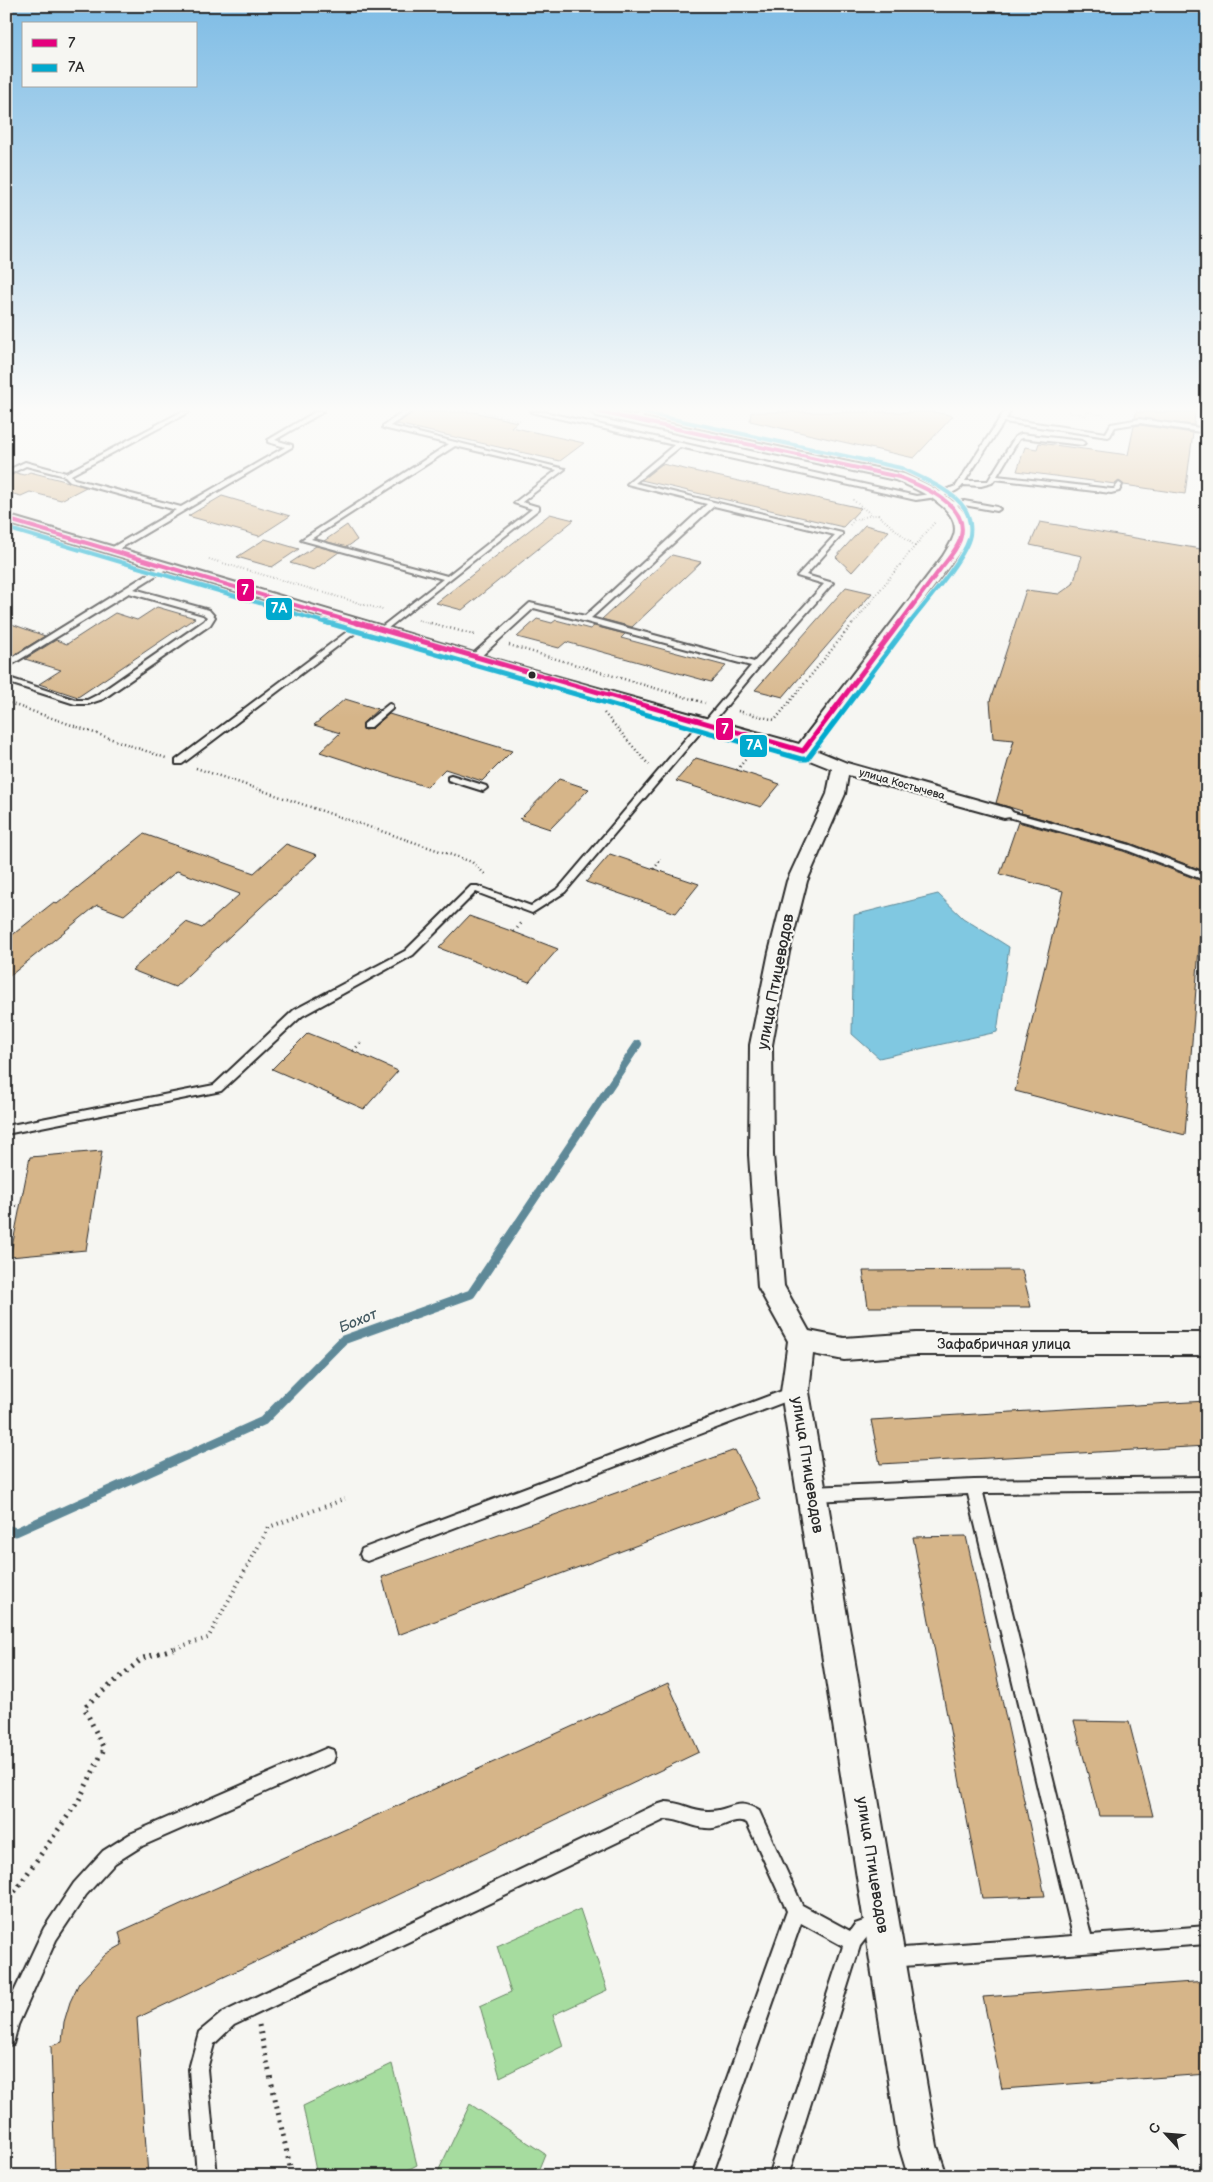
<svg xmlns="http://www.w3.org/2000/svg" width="1213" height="2182" font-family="'Balsamiq Sans',sans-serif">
<rect width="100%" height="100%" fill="#f6f6f2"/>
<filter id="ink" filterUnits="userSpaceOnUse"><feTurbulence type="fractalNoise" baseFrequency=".02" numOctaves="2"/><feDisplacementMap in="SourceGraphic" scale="10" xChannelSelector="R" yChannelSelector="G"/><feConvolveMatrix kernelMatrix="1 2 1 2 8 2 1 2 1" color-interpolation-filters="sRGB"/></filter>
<g filter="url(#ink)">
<path fill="#a6dc9f" stroke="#688465" d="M580,1909L607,1990L553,2015L563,2046L500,2077L480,2006L511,1992L497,1946Z
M392,2064L417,2165L396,2176H317L303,2106Z
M470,2104L545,2154L536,2176H436Z"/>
<path fill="#80c8e1" stroke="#5e8998" d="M938,894L963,918L1009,947L997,1032L879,1058L852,1034L854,915Z"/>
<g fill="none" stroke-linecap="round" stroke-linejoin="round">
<path stroke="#5e8998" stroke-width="8" d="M517,1225L638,1044"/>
<path stroke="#5e8998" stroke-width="9" d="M6,1529L16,1532L263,1421L343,1340L471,1294L518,1224"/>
</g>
<path fill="#d6b589" stroke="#2b2b2b" d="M413,412H474L517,422L511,427L584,443L560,461L397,424Z
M751,412H935L953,416L914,458L750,421Z
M1136,412H1195L1194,425L1135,418Z
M1140,425L1193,433L1185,494L1124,485L1119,481L1115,484L1017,471L1025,447L1037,449L1039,443L1128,455L1134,426Z
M662,464L861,508L843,527L641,480Z
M30,472L69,482L86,487L61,500L30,492L21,496L6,492V478L16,473L24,475Z
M222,496L290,516L259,536L188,516Z
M550,514L574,520L462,610L436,603Z
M1040,522L1207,550V610L1200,657L1207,658V872L1130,843L1021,813L1022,811L996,803L1014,740L993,738L990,701L1026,590L1059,594L1073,584L1082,556L1030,545Z
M347,525L357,540L347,547L324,541Z
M865,525L889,531L852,572L836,557Z
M265,539L299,549L272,567L237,557Z
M316,546L339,552L314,570L290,563Z
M672,555L701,562L632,627L602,619Z
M846,587L872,593L783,697L755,690Z
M157,607L195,618L78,697L39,684L61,670L25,659L56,640L67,644L115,613L137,620Z
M537,619L552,623L556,620L590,629L594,626L625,634L621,638L726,666L711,682L566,642L559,648L517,637Z
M6,622L45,636L14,655L6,653Z
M345,699L378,709L363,723L364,730L371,729L389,714L512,751L482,781L445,769L427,787L320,752L340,733L314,725Z
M696,758L737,770L780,784L761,807L676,781Z
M559,779L589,789L550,829L520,819Z
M1018,822L1123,851L1204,882L1185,1135L1015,1091L1063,891L1000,874Z
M144,834L254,873L286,844L317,855L175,987L132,970L186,922L202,928L240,894L177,871L124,915L97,905L6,979V940L54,902L57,904Z
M610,854L654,869L699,884L676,913L586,882Z
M469,916L514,932L558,949L529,982L439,948Z
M308,1033L353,1051L398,1071L364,1109L272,1069Z
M102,1151L86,1250L10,1257L30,1157Z
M1022,1270L1031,1307H868L863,1271Z
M1207,1401V1446L880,1464L871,1420Z
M735,1450L760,1499L398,1635L382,1577Z
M966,1536L1045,1896L982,1898L913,1537Z
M668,1683L699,1752L137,2018L148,2176H55L51,2046L62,2042L64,2022L70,2002L79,1983L106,1954L122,1945L119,1932Z
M1074,1721L1129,1722L1153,1816H1099Z
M1207,1981V2074L1002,2089L983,1997Z"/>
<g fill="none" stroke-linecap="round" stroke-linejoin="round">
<defs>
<path id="service" d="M181,412H189L71,475L74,479L181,507L285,447L268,442V440L315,412H323L275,440L292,445V447L114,552L110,550L111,548L176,510L70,481L65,476L26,466L6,476V471L25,462L66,473Z
M403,412H411L390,426L565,469L522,502L539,507V509L383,632H380V628L443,579L301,540L449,444L383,428V426ZM455,446L557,470L514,503L532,509L447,576L311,539Z
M531,412H544L916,496L937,493L956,486L1004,412H1010L1006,419L1106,433L1111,424L1140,419L1207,429V433L1140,423L1115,427L1110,436L1108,437L1004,422L965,481H988L1015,437L1021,434L1082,441L1085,443L1082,445L1022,438L1019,439L997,476L1111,489H1114L1119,483L1122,485L1119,491L1111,493L995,479L992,483L981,486L963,485C955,496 929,498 916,500L680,447L635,483L842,533V535L806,575L833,583L759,667L709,727H705L565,892L532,913L476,892L413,955L302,1016L221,1091L6,1134V1126L214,1085L294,1010L405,951L471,886H477L531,906L559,888L700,722H704L751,666L534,608L478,659H472V655L530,603L585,616L707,504L627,484L674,445ZM714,506L835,535L797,576L824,584L754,662L591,618Z
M642,412H649L637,421H633V419Z
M964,501L997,507L1000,509L997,511L964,505L946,506L943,504L946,502Z
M164,564L171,566L134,589L209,610L215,617L210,625L103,699L88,704H75L6,682V677L76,700H87L97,695L204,621L207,617L203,614L129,593L6,668V662Z
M360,622L367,624L182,764H176V760Z
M389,704L392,705V709L370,728H364V724Z
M451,775L486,786L487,788L483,791L448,780V776Z
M1004,810L1130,845L1207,874V881L1124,849L1001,815L999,813Z
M795,1386L800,1388L802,1392L800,1396L367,1561L362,1559L360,1554L362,1549L367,1547Z
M1207,1477V1491L983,1493L1091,1935L1207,1926V1944L889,1967L883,1964L880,1958L883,1952L889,1949L1073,1936L968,1494L812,1501L807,1499L805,1494L807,1489L812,1487L974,1480Z
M327,1748L333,1750L335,1756L333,1762L142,1846L115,1863L86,1895L56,1940L18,2025L13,2044L6,2046V2009L44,1928L74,1883L103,1851L130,1834Z
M666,1802C680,1802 693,1811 707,1811C730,1812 736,1796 759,1811L802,1905L850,1931L855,1924L878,1916L884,1919L887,1925L884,1931L867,1937L860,1946L788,2176H768L843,1946L801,1923L712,2176H692L787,1911L747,1823C736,1816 724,1827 713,1828C696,1830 682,1819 666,1819L234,2025L214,2044L207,2069L217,2176H197L189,2069L199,2032L222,2013L653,1806Z"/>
<path id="minor" d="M591,412H616L904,474C925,483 974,504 969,533C968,542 961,550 956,557L813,749L847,763L1010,809L1013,813L1010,817L1004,818L848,775L845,794L807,881L789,952L772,1045L773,1155L784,1286L809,1331L844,1338L916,1333H1207V1355H916L844,1360L813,1354L809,1392L937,2146L947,2176H908L899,2146L781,1392L788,1341L758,1287L749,1155L750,1045L769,952L787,881L827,794L832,769L797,755L510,673L6,523V515L522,667L799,744L943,556C947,549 952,542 954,535C962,508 915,488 895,480L597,416Z"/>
</defs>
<use href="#service" stroke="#2b2b2b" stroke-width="4"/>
<use href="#minor" stroke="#2b2b2b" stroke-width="4"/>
<path stroke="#2b2b2b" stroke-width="2" stroke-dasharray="0.5 2.5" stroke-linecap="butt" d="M484,412L522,421
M1068,412L1087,416
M1086,412L1104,415
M6,419L26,412
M853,500L872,515H878L915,546L935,522
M850,525L854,520L872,515
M209,559L383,610
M418,620L432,624
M853,624L915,546"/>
<path stroke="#2b2b2b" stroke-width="2.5" stroke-dasharray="1 3" stroke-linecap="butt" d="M427,622L475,635
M509,645L705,703
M6,702L166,758
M738,711L775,720L854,622
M604,713L649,765
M196,768L472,862L486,875
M737,770L748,756
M654,869L661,859"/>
<path stroke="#2b2b2b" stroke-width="3" stroke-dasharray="1 4" stroke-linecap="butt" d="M514,932L523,921
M353,1051L363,1040
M6,1207L20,1206"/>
<path stroke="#2b2b2b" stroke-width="4" stroke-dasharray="1 4.5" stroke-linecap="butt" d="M175,1648L208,1638L269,1527L345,1499"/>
<path stroke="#2b2b2b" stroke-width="5" stroke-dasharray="2 5.5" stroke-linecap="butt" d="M6,1904L79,1800L104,1749L84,1707L143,1658L179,1647
M259,2025L292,2176"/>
<use href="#service" fill="#f6f6f2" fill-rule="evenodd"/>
<use href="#minor" fill="#f6f6f2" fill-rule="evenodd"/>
<defs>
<path id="bus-1-far1" d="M599,412L899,477C921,486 969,504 961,536C959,547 948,559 941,568C927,587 913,605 899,624
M6,519L359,624"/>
<path id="bus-1" d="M355,622L803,751L900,622"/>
<path id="bus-2-far1" d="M640,412L901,468C920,477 954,491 965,509C970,517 972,530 969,539C962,562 925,603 909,624
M6,528L330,624"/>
<path id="bus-2" d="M325,622L801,759H807L910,622"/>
</defs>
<use href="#bus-1-far1" stroke="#f6f6f2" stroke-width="6"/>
<use href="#bus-1" stroke="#f6f6f2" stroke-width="8"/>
<use href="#bus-2-far1" stroke="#f6f6f2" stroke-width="6"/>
<use href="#bus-2" stroke="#f6f6f2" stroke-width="8"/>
<use href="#bus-1-far1" stroke="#e5007d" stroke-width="4"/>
<use href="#bus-1" stroke="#e5007d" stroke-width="5"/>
<use href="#bus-2-far1" stroke="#00a9ce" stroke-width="4"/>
<use href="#bus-2" stroke="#00a9ce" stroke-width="5"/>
</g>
</g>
<linearGradient id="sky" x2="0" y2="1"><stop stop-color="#7ebce5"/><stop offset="0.57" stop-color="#fbfbf9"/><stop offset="1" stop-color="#fbfbf9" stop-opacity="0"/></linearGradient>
<rect width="1213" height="718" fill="url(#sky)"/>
<circle fill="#2b2b2b" stroke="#f6f6f2" stroke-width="2" cx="532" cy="675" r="4.5"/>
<g text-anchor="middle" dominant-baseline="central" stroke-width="4.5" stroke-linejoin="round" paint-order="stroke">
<g font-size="11" fill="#2b2b2b" stroke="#f6f6f2">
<text transform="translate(902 784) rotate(16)">улица Костычева</text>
</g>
<g font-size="14" fill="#2b2b2b" stroke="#f6f6f2">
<text x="1004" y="1344">Зафабричная улица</text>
</g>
<g font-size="15" font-style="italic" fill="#445a62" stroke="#f6f6f2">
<text transform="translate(358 1321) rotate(-22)">Бохот</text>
</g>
<g font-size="16" fill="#2b2b2b" stroke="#f6f6f2">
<text transform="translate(776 982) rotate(-79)">улица Птицеводов</text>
<text transform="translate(807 1465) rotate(81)">улица Птицеводов</text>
<text transform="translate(872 1865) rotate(81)">улица Птицеводов</text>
</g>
</g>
<g stroke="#f6f6f2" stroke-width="2">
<rect x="236" y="578" width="19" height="24" rx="5" fill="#e5007d"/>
<rect x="265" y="597" width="28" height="24" rx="5" fill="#00a9ce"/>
<rect x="715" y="717" width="19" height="24" rx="5" fill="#e5007d"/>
<rect x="739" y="734" width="29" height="24" rx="5" fill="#00a9ce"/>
</g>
<g font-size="14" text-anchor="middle" font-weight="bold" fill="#fff">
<text x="245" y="595">7</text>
<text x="279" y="613">7А</text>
<text x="725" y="734">7</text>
<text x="754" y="750">7А</text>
</g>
<rect width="1213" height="2182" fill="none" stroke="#f6f6f2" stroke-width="25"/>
<rect x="12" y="12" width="1188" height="2157" fill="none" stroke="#2b2b2b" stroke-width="2" filter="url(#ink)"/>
<rect x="22" y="22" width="175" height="65" fill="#f6f6f2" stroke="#a5a5a2"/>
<rect x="32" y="39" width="25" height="8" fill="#e5007d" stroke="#a5a5a2"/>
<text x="68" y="48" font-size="15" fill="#2b2b2b">7</text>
<rect x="32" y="64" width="25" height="8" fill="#00a9ce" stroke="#a5a5a2"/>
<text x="68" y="72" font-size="15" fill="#2b2b2b">7А</text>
<g transform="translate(1166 2134) rotate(296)" stroke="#f6f6f2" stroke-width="4" paint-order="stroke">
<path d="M0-4L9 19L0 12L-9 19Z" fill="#2b2b2b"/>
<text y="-8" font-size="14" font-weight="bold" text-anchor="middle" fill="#2b2b2b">С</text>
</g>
</svg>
